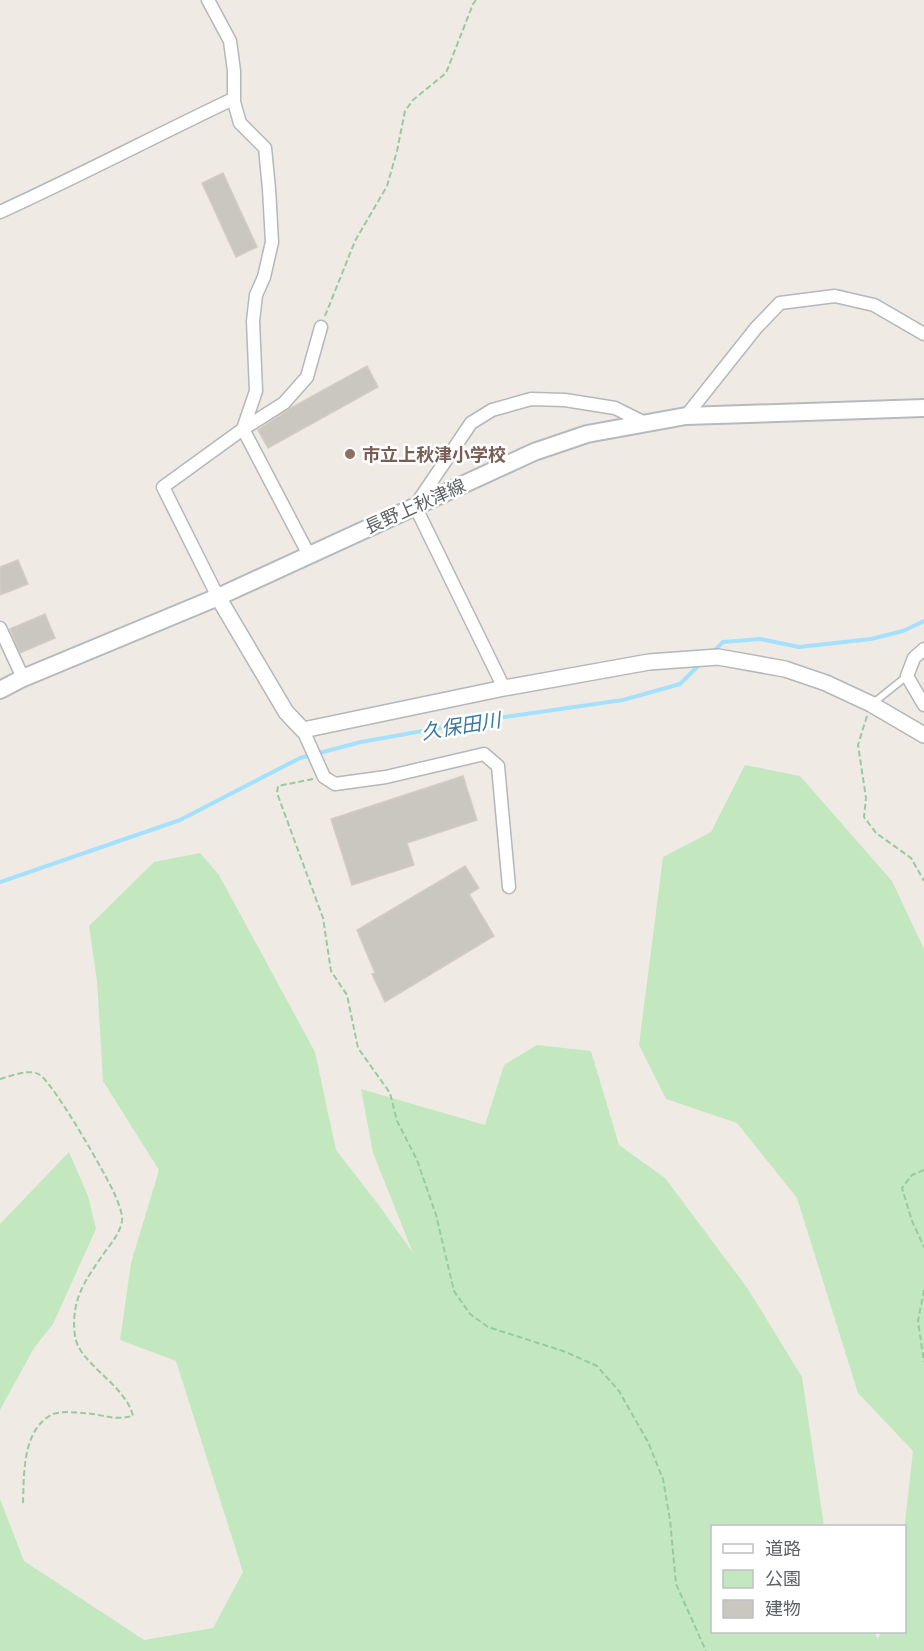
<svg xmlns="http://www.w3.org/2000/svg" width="924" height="1651" font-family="'Roboto Condensed','Noto Sans JP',sans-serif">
<rect width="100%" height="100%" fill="#efebe4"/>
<path fill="#c3e8bf" d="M745,765L800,776L892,881L924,949V1651H0V1499L24,1561L144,1640L213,1628L243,1572L176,1361L120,1340L131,1263L159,1170L103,1081L97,981L89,926L154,862L200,853L219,875L315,1052L336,1150L378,1204L413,1253L373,1153L361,1089L485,1125L504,1065L537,1045L591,1051L619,1145L665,1178L748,1289L802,1377L824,1526H712V1632H874L878,1639L881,1632H904V1531L913,1451L858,1393L797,1198L737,1123L666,1099L639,1045L663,857L711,832Z
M69,1152L88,1196L96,1229L53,1324L34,1348L0,1410V1224Z"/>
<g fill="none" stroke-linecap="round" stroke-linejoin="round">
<path stroke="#a4e0ff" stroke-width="4" d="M712,653L723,642L760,639L799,647L871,639L903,631L924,621
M0,882L180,820L300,758L361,742L484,720L623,700L680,684L700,664"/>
</g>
<path fill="#cac6c0" stroke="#d4ccc2" stroke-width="1.5" d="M223,173L257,247L236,257L202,183Z
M367,366L378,387L268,448L258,430L291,408Z
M18,560L28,584L0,595V567Z
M45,614L55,638L20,653L10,629Z
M463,776L477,820L407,843L414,865L352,885L331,819Z
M465,866L479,888L469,894L494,936L385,1002L372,974L375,973L357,930Z"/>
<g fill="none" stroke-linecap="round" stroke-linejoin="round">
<defs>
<path id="service" d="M872,704L907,676"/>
<path id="minor" d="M208,0L230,41L234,71V102L240,123L265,148L269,189L272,242L264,277L256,295L253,321L256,391L243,429L309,555
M0,212C79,176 155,136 233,99
M686,416L756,328L780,303L835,296L874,305L924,334
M218,597L163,487L243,429L284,403L307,377L321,327
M0,628L23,678
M924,649L914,658L907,676L924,705
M504,688L415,506L471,423L492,410L531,399L565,400L615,408L643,422
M303,730L324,777L335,784L386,777L484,754L498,766L509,887"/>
<path id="tertiary" d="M218,597L286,712L303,730L504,688L649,662L718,657L785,669L826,683L871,704L924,735"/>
<path id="secondary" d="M0,690L23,678L218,597L534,452L587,434L686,416L924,408"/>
</defs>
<use href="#service" stroke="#b4b7bb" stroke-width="9"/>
<use href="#minor" stroke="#b4b7bb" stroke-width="15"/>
<use href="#tertiary" stroke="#b4b7bb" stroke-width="18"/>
<use href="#secondary" stroke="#b5babe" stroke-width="20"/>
<path stroke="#98c9a1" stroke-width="2" stroke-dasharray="6 3" stroke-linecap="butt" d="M325,316L355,241L387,186L397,151L405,111L413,100L446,73L473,4L476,0
M867,716L858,745L866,798L864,817L876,833L911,858L924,881
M313,779L278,786L277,793L323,918L331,971L347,995L358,1048L390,1093L397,1121L417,1160L436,1215L454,1291L470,1314L488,1327L566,1352L597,1366L619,1391L648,1442L663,1479L670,1520L676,1584L706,1651
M0,1079C12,1076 29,1068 40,1075C54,1084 107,1176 115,1195C118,1202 123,1214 122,1221C120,1232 114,1240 107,1249C87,1278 70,1298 75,1336C78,1363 126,1385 133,1416C112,1421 103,1414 83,1413C75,1412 58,1411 51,1415C22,1431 24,1475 23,1504
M924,1170L912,1175L902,1188L912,1221L924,1247
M924,1290L918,1321L924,1362"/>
<use href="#service" stroke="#fff" stroke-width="6"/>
<use href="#minor" stroke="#fff" stroke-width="12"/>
<use href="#tertiary" stroke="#fff" stroke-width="15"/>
<use href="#secondary" stroke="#fff" stroke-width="16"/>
</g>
<circle fill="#8d6e63" stroke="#fff" stroke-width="2" cx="350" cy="454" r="6"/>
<g text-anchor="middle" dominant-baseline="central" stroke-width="5" stroke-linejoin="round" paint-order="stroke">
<g font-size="18" font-weight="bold" fill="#785e54" stroke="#fff" text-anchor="start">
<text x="362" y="454">市立上秋津小学校</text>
</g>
<g font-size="18" fill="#5c6165" stroke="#fff">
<text transform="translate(415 506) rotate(-24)">長野上秋津線</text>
</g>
<g font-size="20" font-style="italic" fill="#3777a3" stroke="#fff">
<text transform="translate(461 726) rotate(-9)">久保田川</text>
</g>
</g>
<rect x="711" y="1525" width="195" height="108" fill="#ffffff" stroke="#bec0c1" stroke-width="1.5"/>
<rect x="723" y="1544" width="30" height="9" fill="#ffffff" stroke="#bec0c1" stroke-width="1.5"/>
<text x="765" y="1555" font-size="18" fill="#5c6165">道路</text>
<rect x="723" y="1570" width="30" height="18" fill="#c3e8bf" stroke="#bec0c1" stroke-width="1.5"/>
<text x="765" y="1585" font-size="18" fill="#5c6165">公園</text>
<rect x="723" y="1600" width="30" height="18" fill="#cac6c0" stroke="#bec0c1" stroke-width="1.5"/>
<text x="765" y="1615" font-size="18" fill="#5c6165">建物</text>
</svg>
